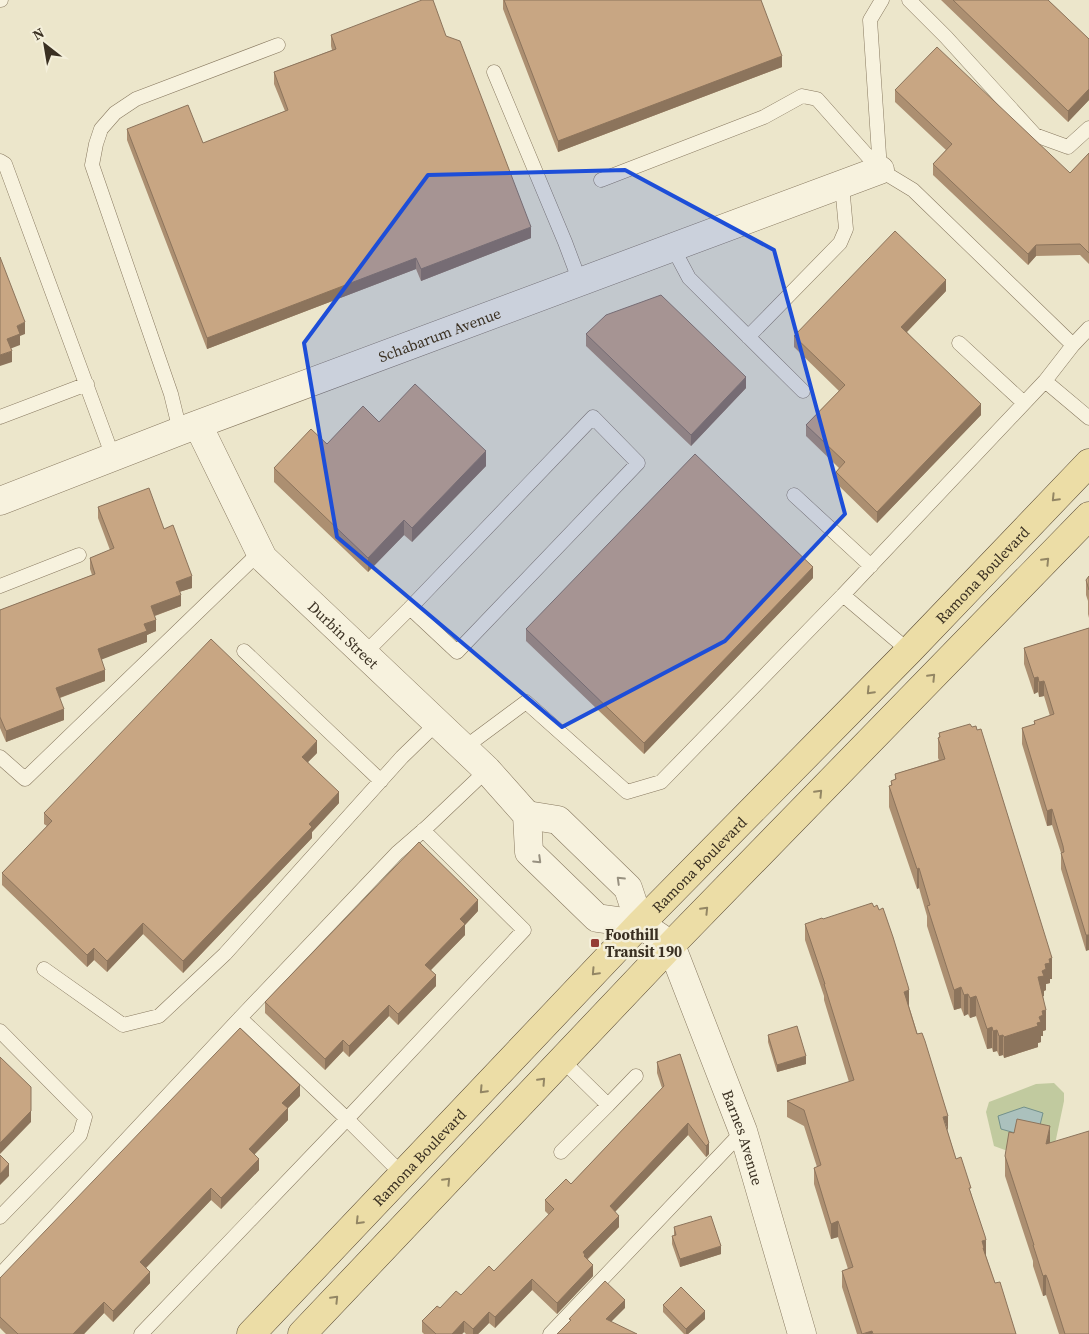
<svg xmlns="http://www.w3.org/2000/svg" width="1089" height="1334" font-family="'Source Serif 4',serif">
<rect width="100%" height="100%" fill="#ece6cb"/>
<path fill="#c1ca9f" d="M1054,1083L1064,1093V1101L1055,1144L1005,1150L994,1146L986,1112L989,1102L1036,1084Z"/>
<path fill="#abc1bd" stroke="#72908b" d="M1024,1107L1043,1113L1038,1133H1015L1001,1129L998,1116Z"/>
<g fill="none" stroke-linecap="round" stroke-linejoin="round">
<defs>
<path id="service" d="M0,0H1
M909,0L946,37L1035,135L1068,147L1089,128
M494,72L565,242L580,282
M0,161L5,164L113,457
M880,170L870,20L882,0
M601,180L764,117L802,96L817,99L880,170L913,190L1073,345
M673,248L689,278L803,391
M1089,328L1073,345L1045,381L1089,418
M748,337L840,243L846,229L842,185
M959,343L1024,403
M0,417L87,384
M180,431L171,394L92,165L96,144L101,129L115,113L136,99L278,45
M794,495L871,566
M0,586L79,555
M843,595L1045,381
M244,651L381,781
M364,654L410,608L593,417L638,463L457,652L410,608
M464,748L526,702L627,792L661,782L843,595L909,651
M0,757L25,779L260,552
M44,969L123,1025L159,1016L225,954L402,757L437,723
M240,1018L347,1119L524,930L423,830
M0,1031L85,1117L80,1135L0,1217
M608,1105L636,1076
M561,1152L608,1105L562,1060
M0,1275L240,1018L397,853L427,827L487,770
M141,1334L347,1119L403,1175
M550,1334L743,1131"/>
<g id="minor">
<path id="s1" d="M198,425L263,558L487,770L527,815L529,852L597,918L640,924L671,945L743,1131L802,1334"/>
<path id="s2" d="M0,501L180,431L880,170"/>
<path d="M527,815L558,820L628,888L640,924"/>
</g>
<g id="primary">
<path id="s3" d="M251,1334L640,924L909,651L1089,463"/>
<path d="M302,1334L671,945L1089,516"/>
</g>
</defs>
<use href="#service" stroke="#887960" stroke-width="15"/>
<use href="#minor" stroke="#887960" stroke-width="29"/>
<use href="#primary" stroke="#574733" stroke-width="29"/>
<use href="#service" stroke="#f7f2de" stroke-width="14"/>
<use href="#minor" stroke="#f7f2de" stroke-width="28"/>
<use href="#primary" stroke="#ecdda6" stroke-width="28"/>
</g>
<path fill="#ac8f71" d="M503,0H761L782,67L558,152L503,9Z
M941,0H1048L1089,39V100L1068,122Z
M331,35L446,36L531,238L421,281L416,269L207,349L127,140V129L203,143L285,111L274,84V72L332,50L331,46Z
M895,90L1070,173L1089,153V264L1080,255L1036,256L1028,265L933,175V164L946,150L895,102Z
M946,291L907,332L981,415L877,523L836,483V472L839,468L806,436V425L839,391L794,347V336Z
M586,334L746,388L691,446L586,346Z
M379,422L486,466L412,542L404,535L368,572L274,482V468Z
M98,507L164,529L192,588L179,592L181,606L155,616L156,631L147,635V642L101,659L105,681L60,698L64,720L6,742L0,728V610L92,575L90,569V558L110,550L98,518Z
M1089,576V618L1088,614V601L1086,595V580Z
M813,578L644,754L526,641V629Z
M1089,628L1086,951L1061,869V853L1052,825L1047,826L1022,744V728L1034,725V721L1050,716L1044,696L1039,697L1038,692L1034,694L1024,664V648Z
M939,733L1052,979H1050V983L1046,984V990L1044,991V996H1043L1046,1030L1043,1031V1036H1041V1042L1038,1043V1047L1004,1058L1003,1055L999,1056L997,1051L993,1052L992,1048L987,1049L976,1016L970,1018L968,1014L964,1016L961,1008L954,1010L927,926V916L919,888L917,889L889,807V786H891V781L895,779V774L939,760L938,758V738L939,737Z
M317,753L308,762L339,803L312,832V838L183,973L143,934L107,972L94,960L87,967L2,885V873L47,826L44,824V813Z
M478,911L465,925V935L431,970L436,986L398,1025L389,1016L349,1057L343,1051L325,1070L265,1013V1002Z
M805,924L909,1006L956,1159L971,1193L986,1256L995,1283L1016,1334H857L842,1287V1271L848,1269L838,1237L831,1239L814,1184V1168L817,1167L804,1126L787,1117V1101L849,1082L824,1000V996L805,940Z
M768,1035L806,1064L777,1072L768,1042Z
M680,1054L709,1154L706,1157L688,1135L615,1212L619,1227L588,1259L593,1276L557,1314L532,1290L495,1328L489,1323L478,1334H466L464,1332L462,1334H424L422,1332V1321L440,1308L461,1295L494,1271L549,1215L545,1211V1200L571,1184L662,1088L657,1073V1062Z
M300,1096L288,1108V1120L254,1155L259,1170L221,1209L211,1200L146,1268L150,1283L113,1322L104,1313L84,1334H6L0,1328V1278Z
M1050,1143L1089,1334H1059L1046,1295L1043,1296L1033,1266V1261L1005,1176V1156Z
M674,1227L721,1254L680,1267L672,1244V1236H674Z
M663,1305L705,1319L688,1334H684L663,1312Z"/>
<path fill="#8c745c" d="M782,56V67L558,152V141Z
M1089,89V100L1068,122V111Z
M531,227V238L421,281V269Z
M1036,245V256L1028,265V254Z
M416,258V269L207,349V338Z
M946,280V291L901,338V327Z
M25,322V334L20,336V345L7,350V339L17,326Z
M12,351V362L0,366V355Z
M746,377V388L691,446V435Z
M981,404V415L877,523V512Z
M486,451V466L412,542V528Z
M404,520V535L368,572V558Z
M813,567V578L644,754V743Z
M192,576V588L176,593V582Z
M181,595V606L151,617V606Z
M156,620V631L147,635V642L98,661V649L144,624Z
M105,670V681L56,699V688Z
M1038,677V692L1034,694V678Z
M1044,681V696L1039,697V682Z
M64,709V720L6,742V731Z
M317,741V753L302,768V757Z
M339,792V803L312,832V838L183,973V961L309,824Z
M1052,809V825L1047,826V811Z
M919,868V888L917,889V869Z
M478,900V911L465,925V935L425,976V965L460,919Z
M143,923V934L107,972V961Z
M1086,935H1089V950L1086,951Z
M94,948V960L87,967V955Z
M1052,958V979H1050V983L1046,984V990L1044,991V996L1038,998V977L1045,964L1049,959Z
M436,975V986L398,1025V1014Z
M961,987V1008L954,1010V990Z
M909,990V1006L904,1007V992Z
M968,994V1014L964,1016V995Z
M976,996V1016L970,1018V998Z
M389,1005V1016L349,1057V1046Z
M1046,1010V1030L1043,1031V1036H1041V1042L1038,1043V1047L1004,1058V1037L1037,1023L1042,1011Z
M992,1027V1048L987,1049V1029Z
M997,1030V1051L993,1052V1031Z
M1003,1035V1055L999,1056V1036Z
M343,1040V1051L325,1070V1059Z
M806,1056V1064L777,1072V1065Z
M300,1085V1096L282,1114V1103Z
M31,1087V1122L0,1154V1143Z
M288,1108V1120L249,1160V1149Z
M948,1116V1131L943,1117Z
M688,1123V1135L610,1217V1206Z
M1050,1126V1146L1046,1144Z
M709,1143V1154L706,1157V1146Z
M259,1159V1170L221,1209V1198Z
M9,1164V1176L0,1185V1174Z
M211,1188V1200L140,1274V1262Z
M619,1216V1227L585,1261L583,1252Z
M838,1221V1237L831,1239V1224Z
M986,1240V1256L984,1257L982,1241Z
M721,1246V1254L680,1267V1259Z
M593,1265V1276L557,1314V1303Z
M150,1272V1283L113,1322V1311Z
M1046,1275V1295L1043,1296V1276Z
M532,1279V1290L495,1328V1317Z
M625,1300V1308L606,1327V1319Z
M104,1302V1313L84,1334H73Z
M705,1311V1319L688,1334H686V1329Z
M489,1312V1323L478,1334H473V1329Z
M464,1321V1332L462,1334H452Z
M872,1331V1334H863Z"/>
<path fill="#c8a683" stroke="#8c745c" d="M422,0H433L446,36L460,41L531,227L421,269L416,258L207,338L127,129L188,105L203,143L288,110L274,72L336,49L331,35Z
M504,0H761L782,56L558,141Z
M953,0H1048L1089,39V89L1068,111Z
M937,47L1070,173L1089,153V253L1080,244L1036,245L1028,254L933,164L952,144L895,90Z
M895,231L946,280L901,327L981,404L877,512L836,472L845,462L806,425L845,385L794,336Z
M0,257L25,322L17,326L20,334L7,339L12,351L0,355Z
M661,295L746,377L691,435L586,334L606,315Z
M415,384L486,451L412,528L404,520L368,558L274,468L311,429L327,444L363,406L379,422Z
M695,454L813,567L644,743L526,629Z
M149,488L164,529L173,525L192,576L176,582L181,595L151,606L156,620L144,624L147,631L98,649L105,670L56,688L64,709L6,731L0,717V610L95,574L90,558L114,548L98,507Z
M1089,576V590L1086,580Z
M1089,628V935H1086L1061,853L1064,852L1063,846L1052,809L1047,811L1022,728L1035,724L1034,721L1054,714L1044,681L1039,682L1038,677L1034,678L1024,648Z
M211,639L317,741L302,757L339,792L309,824L312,827L183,961L143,923L107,961L94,948L87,955L2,873L52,821L44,813Z
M970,724L972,727L976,726L977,730L981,729L1052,958L1049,959L1050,963L1045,964L1046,969L1042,971L1044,976L1038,977L1046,1010L1042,1011L1043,1015L1039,1017L1041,1022L1037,1023L1038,1026L1004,1037L1003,1035L999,1036L997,1030L993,1031L992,1027L987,1029L976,996L970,998L968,994L964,995L961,987L954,990L927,906L930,905L919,868L917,869L889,786L892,785L891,781L896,779L895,774L945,759L938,738L940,737L939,733Z
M419,842L478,900L460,919L465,924L425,965L436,975L398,1014L389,1005L349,1046L343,1040L325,1059L265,1002Z
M872,903L874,907L877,905L879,910L883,908L893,937L908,986L909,990L904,992L906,998L917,1034L922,1033L925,1041L948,1116L943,1117L956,1159L961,1157L971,1188H969L985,1236L986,1240L982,1241L984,1248H983L995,1283L1000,1282L1016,1334H873L872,1331L862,1334L842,1271L853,1267L838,1221L831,1224L814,1168L821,1165L804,1110L787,1101L854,1080L824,984H825L805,924L822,918L823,919Z
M797,1026L806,1056L777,1065L768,1035Z
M240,1028L300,1085L282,1103L288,1108L249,1149L259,1159L221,1198L211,1188L140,1262L150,1272L113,1311L104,1302L73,1334H18L0,1317V1278Z
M680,1054L709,1143L706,1146L688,1123L610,1206L619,1216L583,1252L585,1255L584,1256L593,1265L557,1303L532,1279L495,1317L489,1312L473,1329L464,1321L452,1334H436L422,1321L437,1306L440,1308L456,1291L461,1295L489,1266L494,1271L554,1209L545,1200L566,1179L571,1184L664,1086L657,1062Z
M0,1057L31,1087V1111L0,1143Z
M1017,1119L1050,1126L1046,1144L1089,1131V1334H1065L1048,1280L1046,1275L1043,1276L1033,1245H1034L1005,1156L1009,1132L1014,1133Z
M0,1155L9,1164L0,1174Z
M711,1216L721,1246L680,1259L672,1236L676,1235L674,1227Z
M605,1281L625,1300L606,1319L637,1334H557L571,1320L569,1319Z
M681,1287L705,1311L686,1329L663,1305Z"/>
<defs><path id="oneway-chevron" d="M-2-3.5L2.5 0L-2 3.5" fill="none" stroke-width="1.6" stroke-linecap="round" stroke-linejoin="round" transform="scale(1.25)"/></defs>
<g stroke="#938664">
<use href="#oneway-chevron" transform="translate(1055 498) rotate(134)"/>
<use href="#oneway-chevron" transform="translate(1046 561) rotate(-46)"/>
<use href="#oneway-chevron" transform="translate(932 677) rotate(-46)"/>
<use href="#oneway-chevron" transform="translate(870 691) rotate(134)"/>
<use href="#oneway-chevron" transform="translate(819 793) rotate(-46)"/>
<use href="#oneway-chevron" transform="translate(705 910) rotate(-46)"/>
<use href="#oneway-chevron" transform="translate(595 972) rotate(133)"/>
<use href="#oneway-chevron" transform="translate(542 1081) rotate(-47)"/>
<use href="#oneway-chevron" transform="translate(483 1090) rotate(133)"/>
<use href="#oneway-chevron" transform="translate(447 1181) rotate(-46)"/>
<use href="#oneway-chevron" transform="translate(359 1221) rotate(134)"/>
<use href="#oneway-chevron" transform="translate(335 1299) rotate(-46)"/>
</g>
<g stroke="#989180">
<use href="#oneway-chevron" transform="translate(538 860) rotate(44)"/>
<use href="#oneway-chevron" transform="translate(620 880) rotate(-136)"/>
</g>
<path fill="#1d4ed8" fill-opacity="0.2" stroke="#1d4ed8" stroke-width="4" stroke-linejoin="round" d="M625,170L774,250L845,514L725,641L562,727L337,537L304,343L428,175Z"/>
<rect fill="#943c34" stroke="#f4efda" stroke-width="2" x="590" y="938" width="10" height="10" rx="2.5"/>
<g text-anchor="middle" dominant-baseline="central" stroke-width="5" stroke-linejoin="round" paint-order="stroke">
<g font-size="15" fill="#3a3022" stroke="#f4efda">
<text stroke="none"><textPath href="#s2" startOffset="470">Schabarum Avenue</textPath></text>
<text stroke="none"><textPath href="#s3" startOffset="1054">Ramona Boulevard</textPath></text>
<text stroke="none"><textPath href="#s1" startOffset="259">Durbin Street</textPath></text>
<text stroke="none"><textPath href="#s3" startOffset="649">Ramona Boulevard</textPath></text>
<text stroke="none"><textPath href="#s1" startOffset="935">Barnes Avenue</textPath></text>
<text stroke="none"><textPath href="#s3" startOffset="244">Ramona Boulevard</textPath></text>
</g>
<g font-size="15" font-weight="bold" fill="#3a3022" stroke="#f4efda" text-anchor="start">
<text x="605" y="934">Foothill<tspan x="605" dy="17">Transit 190</tspan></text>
</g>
</g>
<g transform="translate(45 45) rotate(329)" stroke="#f4efda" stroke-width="4" paint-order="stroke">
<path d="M0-4L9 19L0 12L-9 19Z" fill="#3a3022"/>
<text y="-8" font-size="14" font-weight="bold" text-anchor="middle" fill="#3a3022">N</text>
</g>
</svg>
